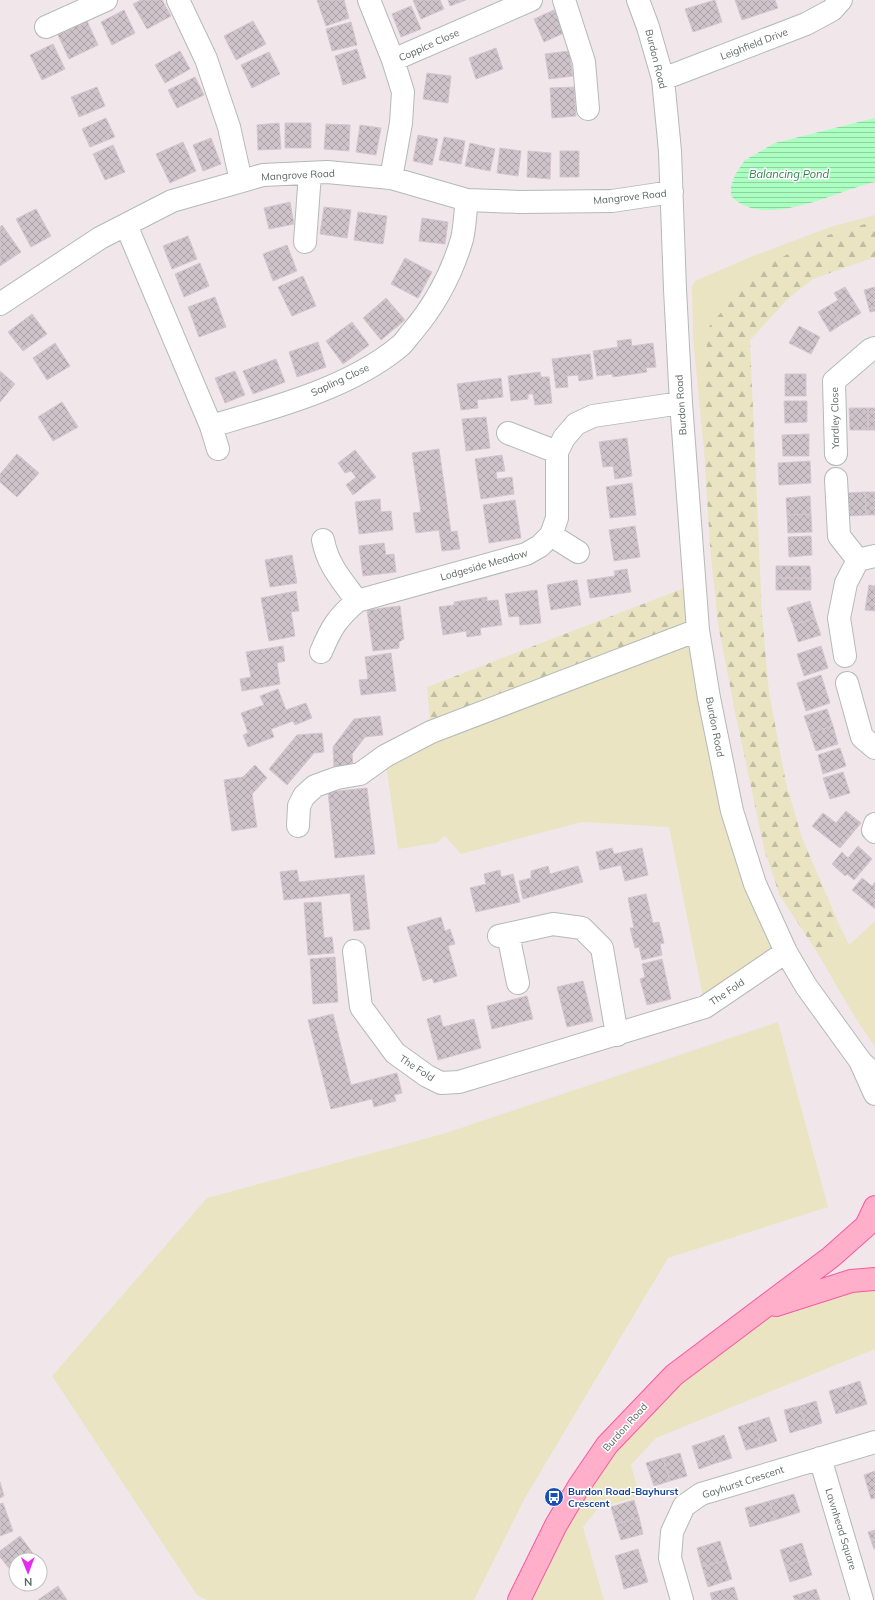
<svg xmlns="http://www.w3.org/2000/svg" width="875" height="1600" font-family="Mulish,sans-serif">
<defs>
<pattern id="forest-firs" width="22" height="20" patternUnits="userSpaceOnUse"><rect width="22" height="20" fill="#eae4c3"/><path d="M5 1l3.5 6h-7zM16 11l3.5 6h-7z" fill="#c1bda2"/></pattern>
<pattern id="water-rules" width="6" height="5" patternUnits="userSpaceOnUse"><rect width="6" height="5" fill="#aaffc1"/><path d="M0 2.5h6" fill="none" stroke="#8ed2a0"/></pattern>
<pattern id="building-cross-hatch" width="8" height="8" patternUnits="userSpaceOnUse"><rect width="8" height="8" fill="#cdc3c8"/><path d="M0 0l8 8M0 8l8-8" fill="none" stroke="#aaa2a6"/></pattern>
</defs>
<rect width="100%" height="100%" fill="#f1e7eb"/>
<path fill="#eae4c3" d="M875,215V221L818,238L704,382V450L693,338L692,286L695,281L748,258L830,227Z
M698,630L709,698L786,952L705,1007L669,827L582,822L461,854L445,836L437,843L398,849L385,756Z
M836,917L849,945L875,921V1047L851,1011L817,952H827L837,934Z
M778,1022L828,1207L668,1258L525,1498L474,1600H207L197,1595L52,1376L207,1198L446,1133Z
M875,1279V1349L656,1438L631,1465L640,1496L598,1508L583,1527L604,1600H519L607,1445L761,1310Z"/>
<path fill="url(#forest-firs)" d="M875,221V257L813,279L789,298L750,340L762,615L769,692L786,783L802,838L836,917L837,934L827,952H817L780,896L765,852L736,717L718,624L710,546L704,450V382L708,328L738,292L773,262L818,238Z
M695,584L698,630L431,732L427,687Z"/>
<path fill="url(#water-rules)" d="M875,118V182C835,191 765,231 731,196V186L735,175L745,160L775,143Z"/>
<path fill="url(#building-cross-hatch)" stroke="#d7c5ce" d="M141,0H162L171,16L147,29L133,4Z
M317,0H344L349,18L326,26Z
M413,0H440L444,9L421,19Z
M448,0H466L450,6Z
M715,0L722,22L693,32L685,9Z
M735,0H775L778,8L742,20Z
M411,6L421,29L401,37L392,14Z
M124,10L135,33L112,45L101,22Z
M554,10L564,33L544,42L534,19Z
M87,21L98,45L69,59L58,35Z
M253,21L266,44L236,60L224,36Z
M351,22L357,45L332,51L326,29Z
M53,44L65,69L42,80L30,55Z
M496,48L503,69L476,79L469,58Z
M357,49L366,78L343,85L335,56Z
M180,51L190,69L165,83L155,65Z
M569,51L573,76L549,79L545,54Z
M269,52L280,74L252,88L241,65Z
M427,73L451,76L448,103L423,99Z
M195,77L204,95L177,108L168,90Z
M97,87L105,106L79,117L71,97Z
M574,87L576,116L552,118L550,88Z
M106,118L115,137L90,147L82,129Z
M279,123L281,149L258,150L257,125Z
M285,123H311V148H285Z
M326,124L350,125L349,151L324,149Z
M360,125L381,128L376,155L356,152Z
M418,135L438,139L432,165L413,161Z
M444,137L465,141L461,164L439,160Z
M211,138L221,164L203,171L193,145Z
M183,142L196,171L170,183L156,154Z
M470,143L495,149L490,171L465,166Z
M113,145L125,172L105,180L93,154Z
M500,148L521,151L518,176L497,173Z
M528,151L551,153L550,179L527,177Z
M560,151H579V177H560Z
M290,202L294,224L269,229L264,208Z
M324,207L351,210L347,238L320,234Z
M36,209L51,236L31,247L16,219Z
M358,212L387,216L383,244L354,240Z
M422,218L448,222L445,244L419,241Z
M2,225L21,252L0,266V227Z
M188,236L197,259L172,269L163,246Z
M287,245L297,271L273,281L263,254Z
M405,258L432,272L418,298L391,284Z
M200,263L209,286L184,297L175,274Z
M303,276L316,306L292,316L278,287Z
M845,287L861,313L842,324L830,305L838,300L834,293Z
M875,287V311L870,312L864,290Z
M215,297L226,327L199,337L188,307Z
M386,298L405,320L381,340L363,318Z
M830,305L842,324L830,332L818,312Z
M32,314L47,334L23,351L8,332Z
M352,322L369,345L343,364L326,341Z
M799,326L820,337L811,354L789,343Z
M631,339L632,346L653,343L656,367L646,368L647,372L613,377L612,374L597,376L593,351L618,347L617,341Z
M318,342L326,367L297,377L289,352Z
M55,343L70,366L47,380L33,358Z
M590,354L593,379L579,381L578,375L567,376L568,387L556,388L552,359Z
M276,359L285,382L253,394L243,371Z
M0,371L15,384L0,402Z
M235,371L245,395L225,403L215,378Z
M540,372L541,377H549L552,403L535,405L533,394H528V399L511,401L508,376Z
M785,374H806V396H785Z
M501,378L503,397L477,400L478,408L461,410L457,384Z
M784,401H807V422L785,423Z
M62,402L78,427L53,441L38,417Z
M849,408H868V430H850Z
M868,408H875V430H868Z
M486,417L490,448L466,451L462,419Z
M809,434V456H783L782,435Z
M627,438L632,476L615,479L613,466L603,467L599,442Z
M439,449L451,532L457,531L460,549L442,551L439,530L416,533L413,513L421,512L412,453Z
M355,450L376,477L353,495L346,485L356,477L351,471L345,473L338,463Z
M17,454L39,473L17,497L0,482V474Z
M502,455L505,471L496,472L497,479L512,477L514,494L481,499L475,459Z
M810,461L811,483L779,485L778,463Z
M632,483L636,515L610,518L606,487Z
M865,492H875V515H866Z
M865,492L866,515L849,516L848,493Z
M810,496L811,514L787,515L786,498Z
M380,499L381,512L391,511L393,530L359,534L355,502Z
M515,500L521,538L489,543L483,505Z
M811,514L812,532L788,533L787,515Z
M635,526L640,557L614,561L609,530Z
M811,536L812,555L789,557L788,537Z
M384,543L386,555L394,554L396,572L363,576L359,546Z
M292,555L297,583L270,587L265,560Z
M776,566H810L811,578H776Z
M627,569L631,592L590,598L587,580L615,576L614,571Z
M776,578H811V590H776Z
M577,580L581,605L551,610L547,585Z
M869,585L875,586V611L865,610Z
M537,590L541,623L520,625L519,616L509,617L505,594Z
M296,591L299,611L291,612L295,636L269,641L261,598Z
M487,597V601L498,600L502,625L480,628L481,635L467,637L466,631L443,635L439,607L454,605V602Z
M810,601L815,618L793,625L787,608Z
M400,606L404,639L399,642V648L373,651L367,610Z
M815,618L821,635L798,642L793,625Z
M283,646L285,661L277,663L280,684L242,691L240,679L251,677L246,652Z
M821,646L828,668L804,676L797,654Z
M391,653L396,691L361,695L359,680L368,679L365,657Z
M821,675L830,703L806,711L797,683Z
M278,689L286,710L306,703L312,718L295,725L293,721L271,729L274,737L248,747L243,735L248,733L241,713L264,705L260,696Z
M827,709L833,726L810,733L804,716Z
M380,716L383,735L365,737L352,754L353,766L334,767L333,747L354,719Z
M833,726L838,744L816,751L810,733Z
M322,733L324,752L314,753L287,785L269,769L297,735Z
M840,748L846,766L823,774L818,755Z
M255,765L267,778L252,794L257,827L232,831L224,780L243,777Z
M843,772L850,793L830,799L823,778Z
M367,788L375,854L335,858L328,792Z
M846,811L861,823L840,848L812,826L823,813L836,823Z
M858,846L872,859L854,880L847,874L845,876L832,864L842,852L848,858Z
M612,848L614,854L642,848L648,875L625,881L621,865L600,870L596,852Z
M548,866L550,874L578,866L583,882L523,899L519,881L531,878V871Z
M297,870L299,882L364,875L370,929L354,931L350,893L284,900L280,872Z
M500,870L501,877L513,874L520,902L476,912L470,888L486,884L484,874Z
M862,878L872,886L875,882V909L852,890Z
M646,894L653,923L659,922L664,943L660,944L662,955L642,960L639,947L635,948L630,928H634L628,898Z
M321,902L324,938L332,937L334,953L308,955L304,903Z
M441,917L445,931L450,929L455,944L448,946L457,976L434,983L432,978L423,981L407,927Z
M335,957L338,1002L313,1004L310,959Z
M662,959L671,999L647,1005L640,979L645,977L642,964Z
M583,981L593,1021L567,1027L557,987Z
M527,996L533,1019L492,1029L487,1006Z
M333,1014L351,1085L397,1073L402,1093L394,1095L396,1101L374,1107L372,1099L331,1109L308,1020Z
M440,1015L443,1027L474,1019L481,1048L438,1060L427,1019Z
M860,1381L867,1404L852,1409L845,1386Z
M845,1386L852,1409L836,1414L829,1391Z
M816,1401L822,1423L806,1428L800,1406Z
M800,1406L806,1428L790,1433L784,1410Z
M769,1417L777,1441L761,1446L754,1422Z
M754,1422L761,1446L746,1450L738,1427Z
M724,1435L732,1458L716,1463L708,1441Z
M708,1441L716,1463L699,1469L692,1446Z
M680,1453L687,1476L670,1481L663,1458Z
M663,1458L670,1481L654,1486L646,1463Z
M875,1471V1498L871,1499L864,1475Z
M0,1482L4,1496L0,1498Z
M794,1494L800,1512L775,1520L769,1501Z
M634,1500L639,1517L616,1524L611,1507Z
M769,1501L775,1520L750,1527L745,1508Z
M3,1503L13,1531L0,1536V1504Z
M639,1517L643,1534L621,1540L616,1524Z
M875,1530V1549H874L868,1532Z
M20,1536L38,1560H16V1577L0,1557V1551Z
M720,1541L726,1560L702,1567L697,1548Z
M802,1543L807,1559L785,1566L780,1550Z
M638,1549L643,1566L620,1573L615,1556Z
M807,1559L812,1575L790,1582L785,1566Z
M726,1560L732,1579L708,1587L702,1567Z
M643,1566L648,1582L624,1589L620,1573Z
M58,1586L67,1600H38Z
M734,1587L738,1600H712L710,1593Z
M816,1589L820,1600H795L793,1596Z"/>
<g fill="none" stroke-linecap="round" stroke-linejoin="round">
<defs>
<path id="minor" d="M178,0L206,59L229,127L241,181
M369,0L393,60
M564,0L584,62L588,109
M638,0L648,27L663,79L670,151L675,289L681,403L698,630L709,698L732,811L755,884L786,952L806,986L861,1062L875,1075
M46,27L106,0
M663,79L806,24L832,10L841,0
M391,178L401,123L403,92L393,60L531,0
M126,225L211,426L218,449
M305,242L310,173
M0,304L100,238L172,201L263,175L327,172L391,178L467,200L520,202L612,201L672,192
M211,426C273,408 350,388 400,346C405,342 408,336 412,332C435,305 452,273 462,239C465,227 465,212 467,200
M508,433L557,452
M836,454L834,381L870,350L875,348
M836,479L839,536L858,560
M551,535L578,552
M323,540C328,566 342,580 357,601
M321,652C331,628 337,618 357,601L526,554L540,546L551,535L557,518V452L564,438L576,424L593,416L681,403
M845,656L839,618L846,583L858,560L875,556
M847,683L862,737L875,748
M875,824L873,830L875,832
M298,826L299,806L304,796L315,786L337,778L360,774L385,756L431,732L698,630
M508,934L518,983
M499,936L553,924L582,928L602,948L617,1035
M354,951L361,1007L395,1053L427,1076L441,1083L459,1082L705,1007L786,952
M861,1063L875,1094
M820,1458L862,1600
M682,1600L670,1558L672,1532L684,1506L701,1494L875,1442"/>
<path id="major" d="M776,1305L851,1281L875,1279
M519,1600L556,1525L579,1486L607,1445L674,1375L831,1257L866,1226L875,1207"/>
</defs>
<use href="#minor" stroke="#b2bab6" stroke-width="24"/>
<use href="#major" stroke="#fa58a0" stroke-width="24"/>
<use href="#minor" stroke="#fff" stroke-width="22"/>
<use href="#major" stroke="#ffafc9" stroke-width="22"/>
</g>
<defs>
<symbol id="bus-disc" viewBox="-11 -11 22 22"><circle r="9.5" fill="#1a4fb4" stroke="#fff"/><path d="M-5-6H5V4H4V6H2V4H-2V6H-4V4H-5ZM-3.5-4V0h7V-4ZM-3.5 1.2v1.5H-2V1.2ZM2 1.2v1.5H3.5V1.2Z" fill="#fff"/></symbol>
</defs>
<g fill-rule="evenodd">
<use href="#bus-disc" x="543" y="1486" width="22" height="22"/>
</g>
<g text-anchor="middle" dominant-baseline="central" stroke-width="3" stroke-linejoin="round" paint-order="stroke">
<g font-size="10" fill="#5e6862" stroke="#fff">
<text transform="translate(754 44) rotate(-21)">Leighfield Drive</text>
<text transform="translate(429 45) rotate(-24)">Coppice Close</text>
<text transform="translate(656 59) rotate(76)">Burdon Road</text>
<text transform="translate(298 175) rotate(-3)">Mangrove Road</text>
<text transform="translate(630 197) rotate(-6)">Mangrove Road</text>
<text transform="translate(340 380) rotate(-25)">Sapling Close</text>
<text transform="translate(681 405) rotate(-94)">Burdon Road</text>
<text transform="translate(835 418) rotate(-91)">Yardley Close</text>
<text transform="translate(484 565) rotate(-16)">Lodgeside Meadow</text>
<text transform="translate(715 727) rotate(79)">Burdon Road</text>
<text transform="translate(727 992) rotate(-34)">The Fold</text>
<text transform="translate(417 1068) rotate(33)">The Fold</text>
<text transform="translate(625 1427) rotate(-48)">Burdon Road</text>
<text transform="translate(743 1482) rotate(-18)">Gayhurst Crescent</text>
<text transform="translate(841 1529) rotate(73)">Lawnhead Square</text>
</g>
<g font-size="10" font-weight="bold" fill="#164399" stroke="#fff" text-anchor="start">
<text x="568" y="1491">Burdon Road-Bayhurst<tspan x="568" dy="12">Crescent</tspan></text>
</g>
<g font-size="11" font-style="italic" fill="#2f814c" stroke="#fff">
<text x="789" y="174">Balancing Pond</text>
</g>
</g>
<g transform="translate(28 1572) rotate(179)"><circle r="19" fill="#ffffff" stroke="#bfc3c0"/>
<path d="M0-3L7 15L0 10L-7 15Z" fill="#e32bf4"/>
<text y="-6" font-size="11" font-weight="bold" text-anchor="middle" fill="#5e6862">N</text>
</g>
</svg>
